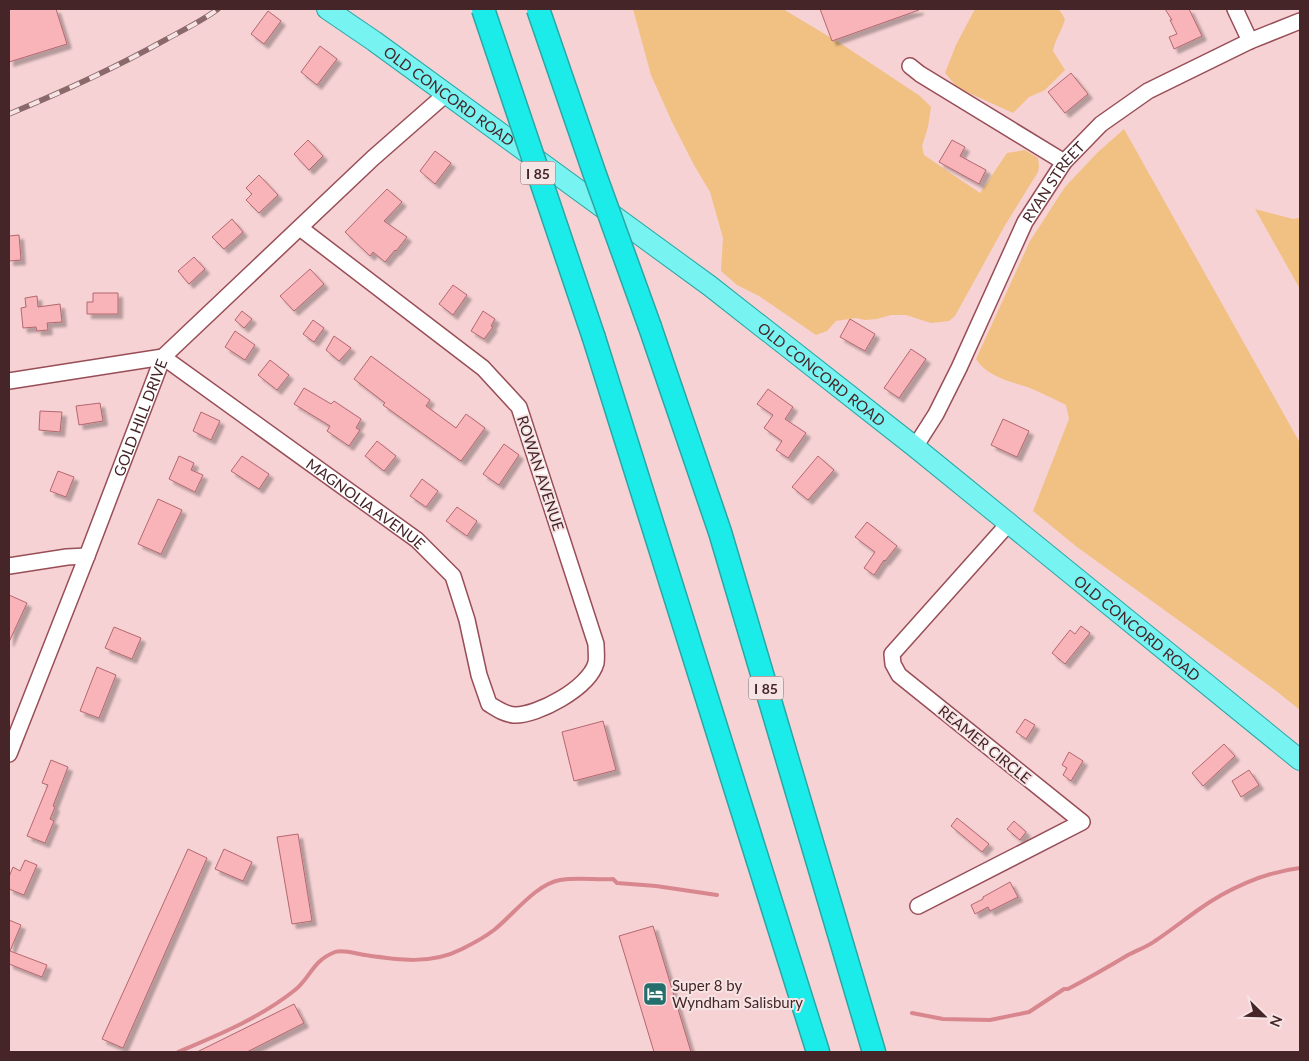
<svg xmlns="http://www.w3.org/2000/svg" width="1309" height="1061" font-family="Lato,sans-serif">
<defs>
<filter id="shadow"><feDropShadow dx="4.5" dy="4.5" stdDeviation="1" flood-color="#0004"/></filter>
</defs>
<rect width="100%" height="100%" fill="#f6d2d4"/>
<path fill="#f0c183" d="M633,9H783L843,45L920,96L931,107L928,127L922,146L924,155L980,193L1007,153L1025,150L1038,158L1039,166L1038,172L1004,227L955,316L949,321L931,323L906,315H891L877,319L865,320L856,318L836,321L827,331L816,335L759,296L737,285L721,271L723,238L710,192L694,165L672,122L651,75Z
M975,9H1059L1065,19C1062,31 1055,39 1053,51L1065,70L1045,90L1029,97L1013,113L958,88L945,73L956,45Z
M1124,129L1300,443V710L1275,690L1077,547L1033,511L1069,419L1066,405C1054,399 1042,393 1030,388C1012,382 987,377 976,359L1030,241L1065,187L1097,153Z
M1255,209L1293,219L1300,218V289Z"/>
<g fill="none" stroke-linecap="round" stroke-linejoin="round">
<path stroke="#d8878f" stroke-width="4" d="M912,1013L943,1019L990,1020L1029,1012L1064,989H1068C1089,978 1108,967 1128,955C1137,950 1147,947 1155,941C1170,931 1184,920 1198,910C1227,889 1265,872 1300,868
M178,1052C218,1035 260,1018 295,990C311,977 312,961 335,952C343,949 357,954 365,955C398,960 431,965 462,949C472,944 485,937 494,930C513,915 536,884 560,880C577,877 596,880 613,879L617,883L656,886L717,895"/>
</g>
<path fill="#f8b4b9" stroke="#b4676f" filter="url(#shadow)" d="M9,9H56L67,44L9,62Z
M820,9H919V10L832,41Z
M1165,9H1189L1202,36L1174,49L1169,37L1177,34L1170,20H1172Z
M268,11L281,21L264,44L251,34Z
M320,46L337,59L317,85L301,72Z
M1071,73L1088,94L1065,113L1048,92Z
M308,140L323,156L309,170L294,154Z
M952,140L965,147L960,156L986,170L979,184L939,162Z
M435,151L451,163L435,184L420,171Z
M259,175L278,195L259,213L246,200L252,194L246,188Z
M387,189L402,202L384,221L407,237L396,251L395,250L385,262L373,252L370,256L345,232Z
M232,219L243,232L224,249L212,237Z
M19,235L21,260L9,261V236Z
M194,257L205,269L189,284L178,271Z
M310,269L324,284L294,311L280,296Z
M453,285L467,295L453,315L439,304Z
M93,293H118V314H87V302H93Z
M37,296L38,307L60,304L62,322L47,323L48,330L37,331L36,327L23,328L21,308L26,307L25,298Z
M242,311L252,319L244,328L235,320Z
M483,311L495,319L491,326L493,327L484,339L471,331Z
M850,319L875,334L865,351L840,337Z
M313,320L324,328L314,342L303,334Z
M235,331L255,345L245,360L225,347Z
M334,336L351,348L339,361L326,350Z
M911,349L926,359L899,398L884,388Z
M371,356L430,400L426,406L456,428L466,414L485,428L461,461L383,405L385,403L354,379Z
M270,360L289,375L277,390L258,375Z
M304,388L331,404L334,401L361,419L356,428L360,430L349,446L327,431L330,426L294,404Z
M768,389L793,407L785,419L806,433L788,458L776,450L782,441L764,428L773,415L757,404Z
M100,403L103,421L79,425L76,406Z
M40,411L62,412L60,432L39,430Z
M201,412L220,421L211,440L193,431Z
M1003,419L1029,431L1017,457L991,445Z
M377,441L396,456L384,471L365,456Z
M504,444L519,455L499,485L483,474Z
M179,456L194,463L191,470L203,475L195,492L169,479Z
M242,456L269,474L259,489L231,471Z
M818,456L834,470L808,500L792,487Z
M58,471L74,477L66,497L50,491Z
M422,479L438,491L426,507L410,496Z
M158,499L182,510L161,554L138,544Z
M457,507L477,521L467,536L446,521Z
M867,522L897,546L885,561L884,560L874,575L864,568L875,552L855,537Z
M9,595L27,603L9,642Z
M1081,626L1090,633L1065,664L1052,653L1070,630L1075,634Z
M114,627L141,638L132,659L105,648Z
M97,667L116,675L99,718L80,711Z
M1025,719L1035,725L1026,739L1016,732Z
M603,721L616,770L574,781L562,732Z
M1224,744L1235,756L1203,786L1192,773Z
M1069,752L1083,761L1071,781L1063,775L1067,768L1062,765Z
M51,760L68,767L53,806L55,807L50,819L54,821L45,843L27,836L48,785L42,783Z
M1249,770L1259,785L1241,797L1232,781Z
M957,818L989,844L982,852L951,826Z
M1014,821L1026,832L1020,840L1007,829Z
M298,834L312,921L292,924L277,837Z
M188,849L207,858L123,1048L102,1039Z
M224,849L252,862L243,881L215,869Z
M25,860L37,865L24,895L9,889V877L13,867L20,871Z
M1010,882L1018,897L990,911L988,907L975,914L971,905L983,899V897Z
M9,920L21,925L10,951L47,965L42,977L9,964Z
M653,926L691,1052H654L619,936Z
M294,1004L304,1023L247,1052H197Z"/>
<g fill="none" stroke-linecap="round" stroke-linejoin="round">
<defs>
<g id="minor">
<path d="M1235,9L1250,41"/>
<path d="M910,66L920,74L1064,162"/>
<path id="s1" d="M9,381L163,357L417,540L453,576L467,620L479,675L489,704C497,709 504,714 514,715C537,716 589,688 596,663C597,658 596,650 596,644L519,407L483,368L300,228"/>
<path id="s2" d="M915,447L936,414L959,368L1025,222L1064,162L1101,124L1148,91L1250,41L1300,21"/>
<path d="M9,566L67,557L87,556"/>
<path id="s3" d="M9,754L87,556L163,357L373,158L446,94"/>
<path d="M918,906L1082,822L899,675L893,664L892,654L1009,523"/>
</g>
<g id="major">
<path id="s4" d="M327,9L374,41L710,286L915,447L1300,760"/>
</g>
<path id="highway" d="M650,327L720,532L874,1052
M594,338L818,1052"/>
</defs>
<use href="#minor" stroke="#984e57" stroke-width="18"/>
<use href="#major" stroke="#2ba6a5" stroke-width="22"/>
<use href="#highway" stroke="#2ba6a5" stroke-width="25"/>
<use href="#minor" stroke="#fff" stroke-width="15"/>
<use href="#major" stroke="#77f4f2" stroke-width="20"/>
<use href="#highway" stroke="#1cece9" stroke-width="22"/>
<defs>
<path id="rail" d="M9,114C62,92 115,68 165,40C183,30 202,21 218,9"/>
</defs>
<use href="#rail" stroke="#8b696b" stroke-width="5.5"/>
<use href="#rail" stroke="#f6e4e5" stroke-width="4" stroke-dasharray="11" stroke-linecap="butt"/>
<defs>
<path id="highway-bridge" d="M483,9L594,338
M538,9L594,172L650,327"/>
</defs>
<use href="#highway-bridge" stroke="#2ba6a5" stroke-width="25" stroke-linecap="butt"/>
<use href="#highway-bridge" stroke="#1cece9" stroke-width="22"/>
</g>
<defs>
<symbol id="hotel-square" viewBox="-11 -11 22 22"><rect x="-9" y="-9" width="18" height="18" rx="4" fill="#246f6e" stroke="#f6e4e5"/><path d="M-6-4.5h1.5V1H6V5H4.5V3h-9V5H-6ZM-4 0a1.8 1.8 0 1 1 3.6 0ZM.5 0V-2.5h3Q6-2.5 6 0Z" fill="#fff"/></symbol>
</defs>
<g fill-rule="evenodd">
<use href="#hotel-square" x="641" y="980" width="28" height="28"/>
</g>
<g text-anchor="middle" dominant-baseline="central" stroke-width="4" stroke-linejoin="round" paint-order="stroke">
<g fill="#f6e4e5" stroke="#7b5e61" stroke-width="1">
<rect x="520.5" y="161.5" width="35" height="23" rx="4"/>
<rect x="748.5" y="676.5" width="35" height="23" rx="4"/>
</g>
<g font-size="14" font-weight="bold" fill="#462528">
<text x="538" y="173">I 85</text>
<text x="766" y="688">I 85</text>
</g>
<g font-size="15" fill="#462528" stroke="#f6e4e5">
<text stroke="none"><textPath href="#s4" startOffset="150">OLD CONCORD ROAD</textPath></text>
<text stroke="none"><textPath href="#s2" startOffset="300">RYAN STREET</textPath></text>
<text stroke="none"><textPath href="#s4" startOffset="615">OLD CONCORD ROAD</textPath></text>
<text stroke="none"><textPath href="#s3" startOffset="361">GOLD HILL DRIVE</textPath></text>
<text transform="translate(541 473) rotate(72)">ROWAN AVENUE</text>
<text stroke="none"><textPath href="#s1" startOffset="406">MAGNOLIA AVENUE</textPath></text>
<text stroke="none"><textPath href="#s4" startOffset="1020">OLD CONCORD ROAD</textPath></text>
<text transform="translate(985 744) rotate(39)">REAMER CIRCLE</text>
</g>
<g font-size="15" fill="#462528" stroke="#f6e4e5" text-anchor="start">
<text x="672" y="985">Super 8 by<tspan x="672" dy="17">Wyndham Salisbury</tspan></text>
</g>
</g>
<rect width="1309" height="1061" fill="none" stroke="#462528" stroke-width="20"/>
<g transform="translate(1264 1016) rotate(113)" stroke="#f6e4e5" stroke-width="4" paint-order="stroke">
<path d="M0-4L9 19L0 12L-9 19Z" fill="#462528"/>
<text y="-8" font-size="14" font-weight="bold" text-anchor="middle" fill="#462528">N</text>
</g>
</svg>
